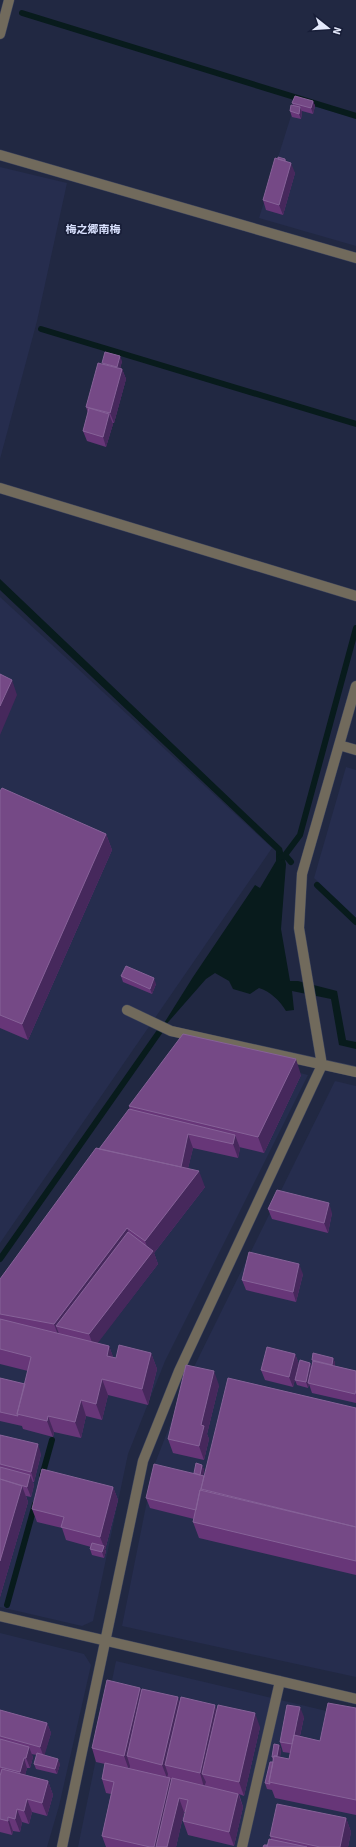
<svg xmlns="http://www.w3.org/2000/svg" width="356" height="1847" font-family="'Source Sans 3','Noto Sans JP',sans-serif">
<rect width="100%" height="100%" fill="#212842"/>
<path fill="#262d4e" d="M296,100L356,119V246L259,218Z
M0,167L67,183L37,321L0,459Z
M0,597L272,848L0,1243Z
M346,767L356,770V918L314,878Z
M183,1043L308,1075L165,1361L128,1454L93,1621L82,1626L0,1607V1294Z
M335,1081L356,1086V1677L122,1626L154,1466L188,1379Z
M0,1633L84,1654L91,1665L59,1806L47,1847H0Z
M116,1661L356,1718V1847H78Z"/>
<path fill="#081b1c" d="M0,579L282,848L286,864L281,929L290,981H298L337,991L346,1040L356,1042V1049L339,1045L331,999L292,991L294,1010L286,1011C280,1001 270,991 259,988L250,994L233,989L229,981L215,973L206,979L156,1036L193,977L255,885L260,888L276,861V851L0,590Z"/>
<g fill="none" stroke-linecap="round" stroke-linejoin="round">
<path stroke="#081b1c" stroke-width="6" d="M22,13L356,116
M41,329L356,424
M285,855L291,862
M281,857L285,855L300,835L356,628
M317,885L356,922
M0,1259L160,1031
M42,1476L52,1440
M7,1605L35,1504"/>
<defs>
<path id="minor" d="M0,34L9,0
M0,155L356,258
M0,488L356,596
M339,745L356,750
M127,1010L171,1031L356,1072
M0,1616L356,1699
M62,1847L143,1461L179,1371L322,1065L299,928L302,874L356,686
M242,1847L280,1681"/>
</defs>
<use href="#minor" stroke="#3c435c" stroke-width="11"/>
<use href="#minor" stroke="#716a5c" stroke-width="10"/>
</g>
<path fill="#673678" d="M313,101L315,106L313,114L302,111V112L301,119L292,117L290,111L293,105L292,103Z
M278,159H285L286,161L295,173L283,215L266,210L263,200Z
M122,361L120,369H122L126,379L114,423H112L113,424L106,447L87,441L83,431L88,413L86,407L102,364Z
M0,791L106,834L112,850L28,1040L0,1028Z
M121,976L156,984L152,994L123,982Z
M301,1075L264,1153L239,1147L240,1148L238,1158L193,1148L188,1168L205,1187L154,1253L158,1264L97,1343L109,1346L113,1357L116,1358L151,1353L157,1369L148,1405L108,1395L102,1420L86,1416L81,1438L54,1432L53,1437L23,1429L22,1426L0,1421V1378L25,1384L28,1371L0,1364V1279L99,1149L130,1110L129,1106Z
M268,1209L332,1213L328,1233L272,1219Z
M303,1274L296,1302L246,1290L242,1280Z
M295,1354L299,1364L293,1387L265,1380L261,1370Z
M333,1358L335,1363V1366L356,1371V1403L312,1393L309,1384L308,1388L297,1385L295,1380L310,1363L312,1367L313,1364L312,1360Z
M219,1385L207,1434L209,1439L204,1460L173,1453L168,1439Z
M356,1408V1575L199,1538L193,1522L194,1519L150,1508L146,1498L194,1473L202,1465L204,1470L203,1475L204,1476Z
M0,1435L41,1454L34,1482H33L34,1485L31,1497L26,1496L28,1502L0,1597Z
M113,1487L118,1500L105,1550L106,1551L104,1558L92,1555L90,1549L91,1547L66,1540L62,1528L37,1522L32,1509Z
M140,1688L142,1691L180,1702L217,1710L260,1727L244,1796L239,1794L243,1807L234,1846L188,1835L183,1821L186,1812H184L176,1847H106L102,1836L111,1794L106,1793L102,1779L105,1764L96,1762L92,1748Z
M356,1708V1815L275,1798L272,1790L267,1789L265,1783L273,1762V1761L272,1757L279,1745L281,1750L280,1757L289,1759L290,1753L283,1752L280,1742L304,1717L300,1736L320,1741Z
M0,1710L47,1723L51,1733L44,1755L60,1764L57,1774L36,1769L34,1764L37,1755L31,1754L33,1757L30,1768H27L25,1775L48,1781L53,1795L47,1816L32,1812L29,1824L22,1822L20,1832L13,1831L12,1835L0,1832Z
M346,1818L351,1832L348,1847H263L267,1845L271,1839L270,1836Z"/>
<path fill="#46285c" d="M313,101L315,106L313,114L311,108Z
M300,107L302,112L301,119L299,114Z
M291,163L295,173L283,215L279,205Z
M120,356L122,361L119,373L117,367Z
M122,369L126,379L114,423L110,413Z
M109,414L113,424L106,447L103,437Z
M12,680L17,695L0,735V706Z
M106,834L112,850L28,1040L22,1024Z
M154,978L156,984L152,994L150,989Z
M296,1059L301,1075L264,1153L258,1137Z
M188,1134L193,1148L185,1181L180,1168Z
M235,1135L240,1148L238,1158L233,1144Z
M199,1171L205,1187L154,1253L158,1264L94,1348L89,1334L150,1255L145,1241Z
M329,1203L332,1213L328,1233L324,1223Z
M127,1228L133,1244L56,1326L61,1339L60,1340L54,1324Z
M299,1264L303,1274L296,1302L293,1292Z
M109,1346L115,1362L107,1356Z
M151,1353L157,1369L148,1405L142,1389Z
M295,1354L299,1364L293,1387L289,1377Z
M333,1358L335,1363L334,1370L332,1365Z
M310,1363L312,1368L308,1388L306,1382Z
M214,1371L219,1385L207,1434L209,1439L204,1460L199,1446L201,1425Z
M102,1379L108,1395L102,1420L96,1404Z
M81,1400L86,1416L81,1438L75,1422Z
M48,1416L54,1432L53,1437L47,1421Z
M38,1444L41,1454L34,1482L31,1472Z
M202,1465L204,1470L202,1481L200,1476Z
M30,1475L34,1485L31,1497L27,1487Z
M22,1486L28,1502L0,1597V1561Z
M113,1487L118,1500L105,1550L106,1551L104,1558L102,1552L104,1547L100,1537Z
M140,1688L145,1701L127,1756L130,1766L129,1770L124,1756Z
M178,1697L183,1710L165,1765L168,1774L167,1778L162,1765Z
M215,1705L220,1718L202,1774L206,1782L204,1787L200,1773Z
M300,1707L304,1717L296,1754L293,1744Z
M255,1713L260,1727L244,1796L239,1782Z
M47,1723L51,1733L44,1757L40,1747Z
M279,1745L281,1750L279,1763L277,1758Z
M29,1747L33,1757L30,1768L26,1758Z
M24,1758L27,1768L23,1782L20,1772Z
M58,1759L60,1764L57,1774L55,1769Z
M170,1778L175,1791L156,1847H154Z
M48,1781L53,1795L47,1816L42,1803Z
M238,1794L243,1807L234,1846L229,1832Z
M179,1798L184,1812L176,1847H167Z
M27,1799L32,1812L29,1824L24,1811Z
M17,1809L22,1822L20,1832L15,1819Z
M8,1817L13,1831L12,1835L8,1821Z
M346,1818L351,1832L348,1847H340Z"/>
<path fill="#754986" stroke="#866298" d="M295,96L313,101L311,108L292,103Z
M291,105L300,107L299,114L290,111Z
M278,157L285,159V161L278,159Z
M275,158L291,163L279,205L263,200Z
M105,352L120,356L117,367L102,363Z
M98,363L122,369L110,413L86,407Z
M89,408L109,414L103,437L83,431Z
M0,674L12,680L0,706Z
M2,788L106,834L22,1024L0,1015V791Z
M126,966L154,978L150,989L121,976Z
M183,1034L296,1059L258,1137L129,1106Z
M129,1109L235,1135L233,1144L188,1134L181,1167L99,1149Z
M96,1148L199,1171L145,1241L127,1228L54,1324L0,1314V1279Z
M277,1190L329,1203L324,1223L268,1209Z
M128,1232L153,1251L89,1334L56,1326Z
M249,1252L299,1264L293,1292L242,1280Z
M0,1319L109,1346L107,1356L116,1358L119,1345L151,1353L142,1389L102,1379L96,1404L81,1400L75,1422L48,1416L47,1421L17,1414L31,1357L0,1349Z
M267,1347L295,1354L289,1377L261,1370Z
M313,1353L333,1358L332,1365L312,1360Z
M300,1360L310,1363L306,1382L295,1380Z
M313,1361L356,1371V1390L355,1394L308,1383Z
M186,1365L214,1371L201,1425L204,1426L199,1446L168,1439Z
M0,1378L25,1384L17,1414L18,1416L0,1412Z
M228,1378L356,1408V1527L201,1489Z
M0,1435L38,1444L31,1472L0,1464Z
M196,1463L202,1465L200,1475L194,1473Z
M154,1464L204,1476L201,1489V1490H200L196,1510L146,1498Z
M0,1467L30,1475L27,1487L0,1479Z
M42,1469L113,1487L100,1537L61,1527L64,1517L32,1509Z
M0,1479L22,1486L0,1561Z
M200,1490L356,1527V1561L193,1522Z
M92,1543L104,1546L102,1552L90,1549Z
M107,1680L140,1688L124,1756L92,1748Z
M142,1689L178,1697L162,1765L127,1756Z
M181,1697L215,1705L200,1773L165,1765Z
M328,1703L356,1708V1800L269,1782L274,1756L289,1759L294,1735L320,1741Z
M218,1705L255,1713L239,1782L202,1774Z
M287,1705L300,1707L294,1735L292,1744L280,1742Z
M0,1710L47,1723L40,1747L0,1736Z
M0,1739L29,1747L26,1758H24L20,1772L0,1767Z
M274,1744L279,1745L277,1756H274V1757H272Z
M37,1753L58,1759L55,1769L34,1764Z
M270,1762H273L269,1782L270,1784L265,1783Z
M105,1763L170,1778L154,1847H150L102,1836L114,1782L102,1779Z
M2,1769L48,1781L42,1803L27,1799L24,1811L17,1809L15,1819L8,1817V1821L0,1819V1776Z
M172,1778L238,1794L229,1832L183,1821L188,1800L179,1798L167,1847H156Z
M277,1804L346,1818L340,1847H320L270,1836Z
M269,1839L307,1847H267Z
M264,1845H267V1847H263Z"/>
<g text-anchor="middle" dominant-baseline="central" stroke-width="3.5" stroke-linejoin="round" paint-order="stroke">
<g font-size="11" font-weight="bold" fill="#d9e1fe" stroke="#181e38">
<text x="93" y="229">梅之郷南梅</text>
</g>
</g>
<g transform="translate(328 28) rotate(107)" stroke="#181e38" stroke-width="3" paint-order="stroke">
<path d="M0-3L7 15L0 10L-7 15Z" fill="#e4e9fb"/>
<text y="-6" font-size="11" font-weight="bold" text-anchor="middle" fill="#e4e9fb">N</text>
</g>
</svg>
